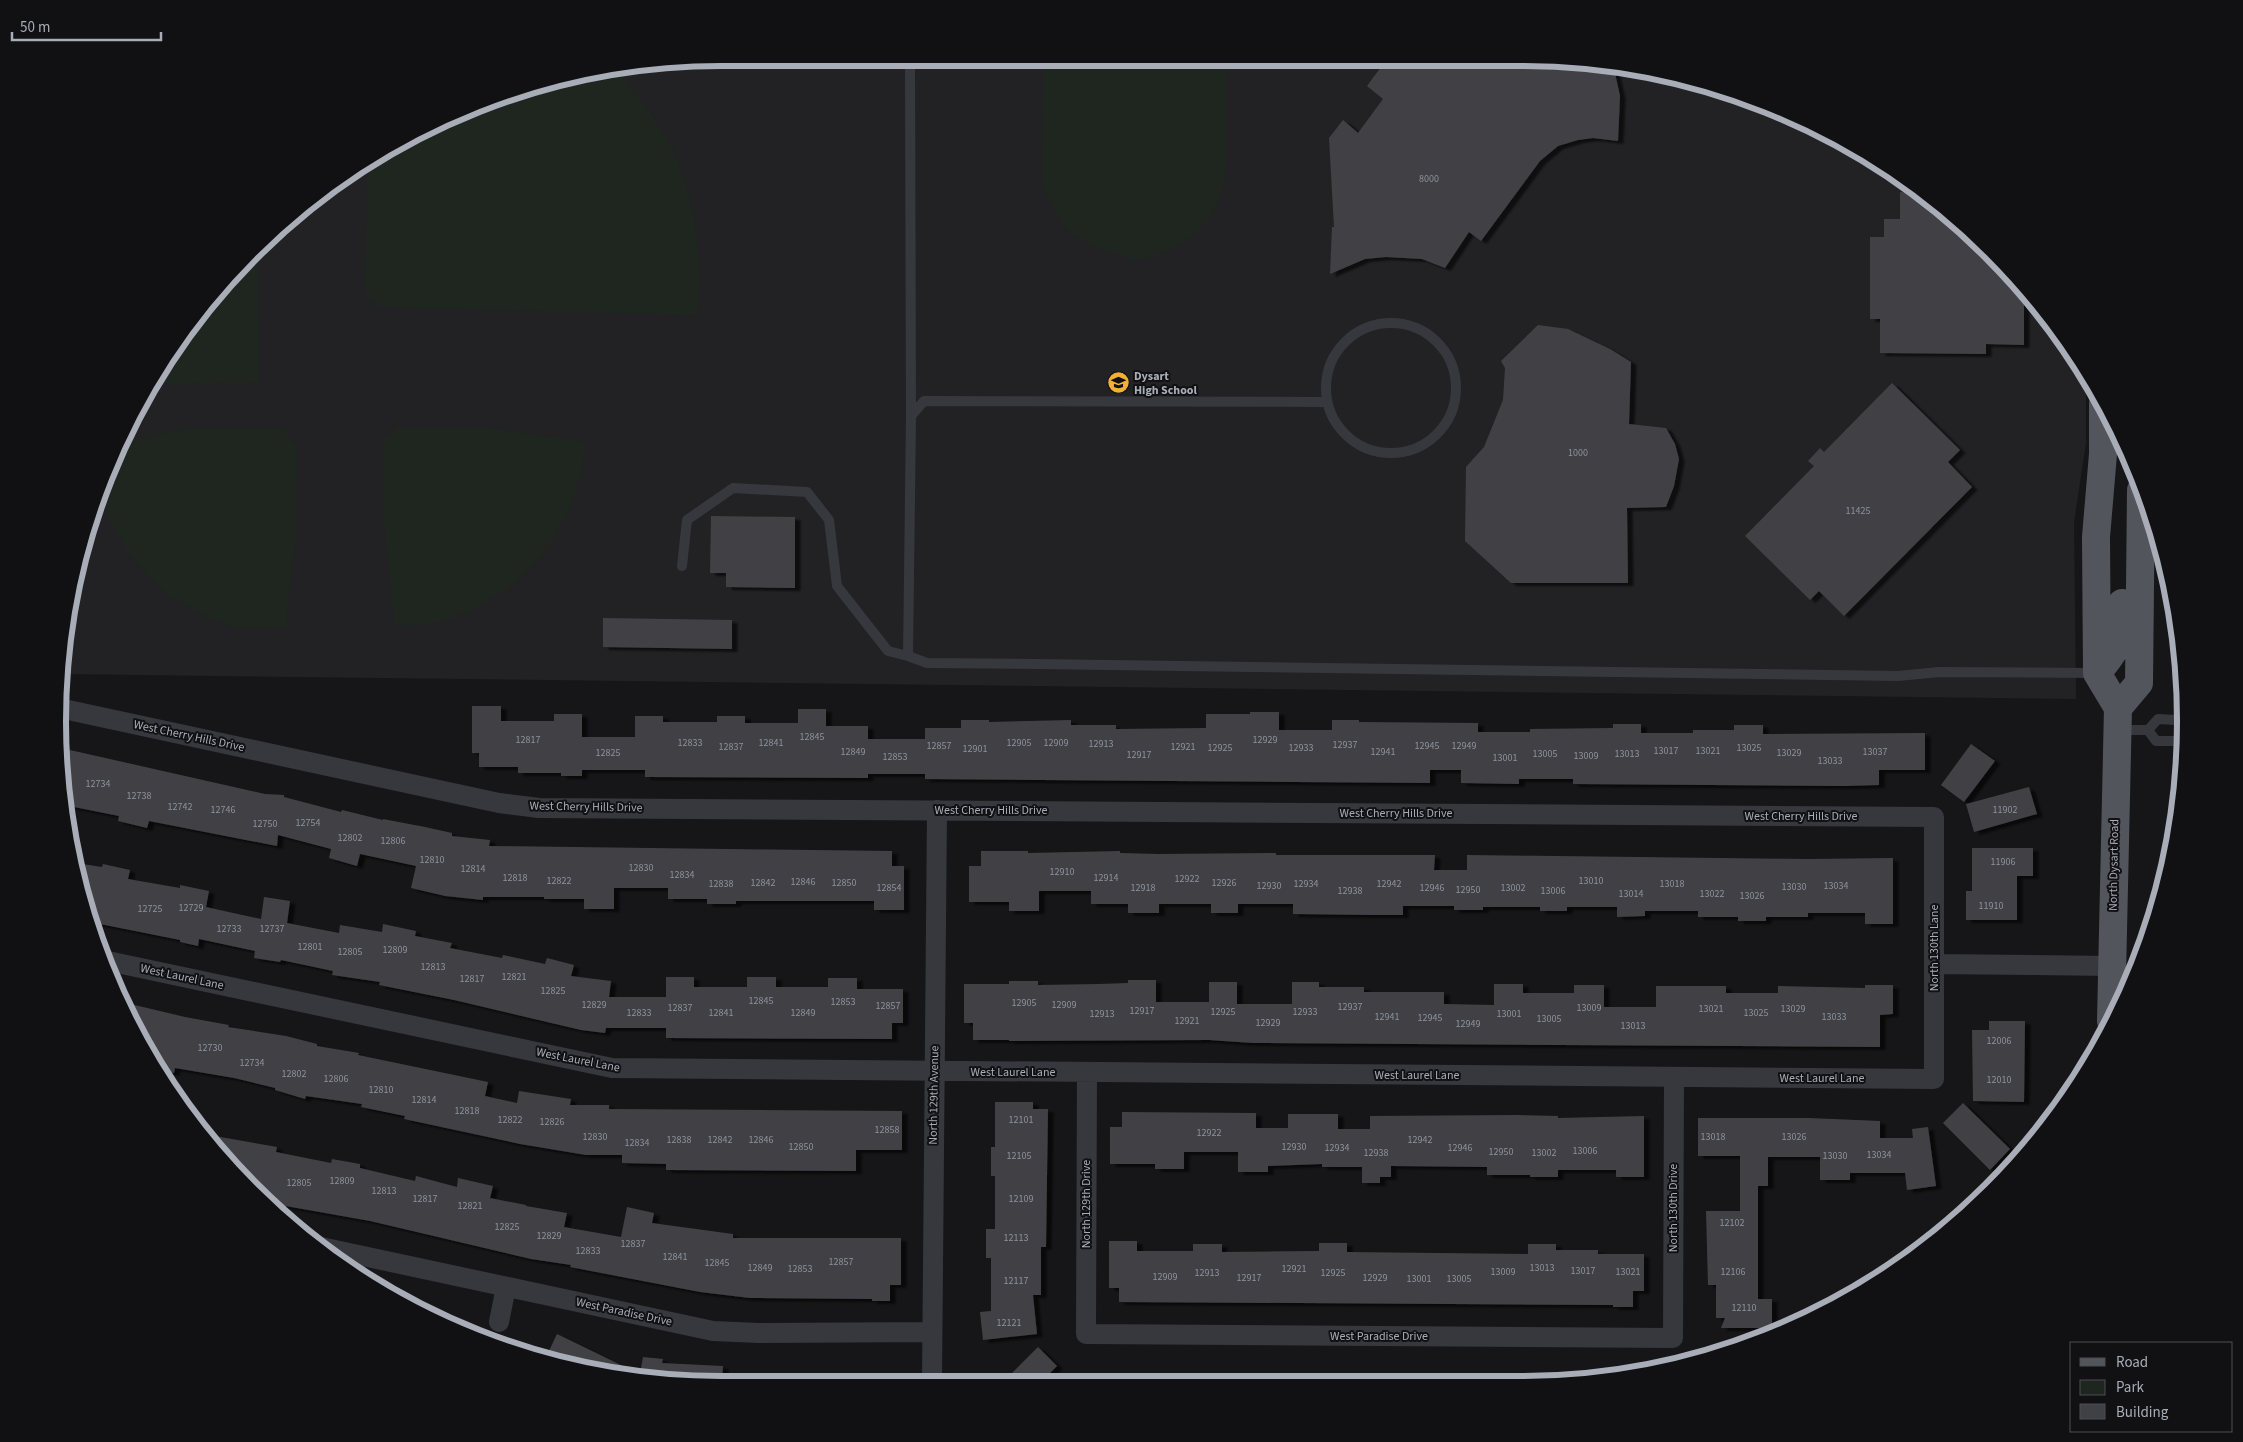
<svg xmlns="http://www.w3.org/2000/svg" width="2243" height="1442" font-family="'Source Sans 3',sans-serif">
<defs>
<filter id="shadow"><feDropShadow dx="5.5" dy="3" stdDeviation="1" flood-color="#0009"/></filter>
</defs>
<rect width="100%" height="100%" fill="#161618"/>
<path fill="#222225" d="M634,63H1609L1735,93L1815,126L1959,222L2048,317L2086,377V443L2074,522L2076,699L62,674L70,592L93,507L146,389L195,317L252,252L352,169L508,93Z"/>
<path fill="#1e261f" d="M1043,63H1226V170C1225,178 1224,188 1221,196C1210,230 1172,257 1136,259C1130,259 1124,256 1118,254C1098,248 1079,244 1065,226C1055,214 1047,197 1042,182Z
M614,68C628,85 643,101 655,119C690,168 707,256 697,315L379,307L365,295L367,162L508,93Z
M258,247L259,383L150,384L195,317Z
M281,427L297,447L296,537L285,628H236L215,621L167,595L126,550L107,514L101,490L122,444L184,429Z
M397,427H484L585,442C583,452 583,463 581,473C565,544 508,606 436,623C423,626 409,624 394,626L383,512L384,439Z"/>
<path fill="#404145" filter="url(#shadow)" d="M1384,63L1613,64L1620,96L1618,141L1593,138L1578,140L1558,146L1540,161L1481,241L1469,232L1445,268L1422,259L1386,257L1365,259L1330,274L1332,227H1334L1329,138L1343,120L1358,133L1383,99L1367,86Z
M1900,192L1915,193L1959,222L2024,291V345L1986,344V354L1880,353V319H1870V237H1884V219H1900Z
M1538,325L1568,329L1610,349L1631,362L1629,424L1666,428L1675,444L1679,459L1674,486L1666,507L1627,508L1628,583H1511L1465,541L1466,467L1484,447L1503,400L1505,368L1501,361Z
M1892,383L1960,450L1948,462L1972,487L1844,616L1819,591L1810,600L1745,536L1814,466L1808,461L1820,448L1824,452Z
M711,516L795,517V588L726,587V573H710Z
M603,618L732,620V649L603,647Z
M472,706H501V721H554V714H582V737H635V716H663V722H717V716H745V723H798V709H826V726H868V739H925V728H961V720H989V722L1071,720V725H1116V729L1206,728V714H1250V712H1279V730H1332V720H1359V722L1478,723V732H1530V729L1613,728V724H1641V733H1693V730H1734V725H1763V734L1925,733V770H1879V785L1845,786L1573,784V779H1519V784L1461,783V770H1430V783L925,779V774H868V778L645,777V770H582V776H561V773H518V767H479V753H472Z
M1971,744L1995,761L1964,802L1941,785Z
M61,748L265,794L284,795V797L341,812L342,810L383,820V819L425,827L452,833V836L490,840L489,846L892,851V866H904V910H874V901H736V904H707V899H668V888H614V909H584V899H544V897H483V900L445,896L411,888L416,866L360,854L357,866L329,858L331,849L278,835L277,846L149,821L147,828L118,821L119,816L69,806Z
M2029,787L2037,814L1974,832L1966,804Z
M1972,848H2033V876H2017V920H1966V891H1972Z
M981,851H1028V853L1120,851V853L1159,854L1276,853V855H1435L1434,870H1467V855L1808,859L1893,858V924H1865V913H1808V917H1766V921H1738V917H1698V911H1645V916L1617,917V907H1567V911H1540V907H1483V910H1454V906H1403V915H1374L1293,914V904H1238V913H1211V904H1159V913H1128V904H1091V891H1039V911H1009V902H969V866H981Z
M76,863L102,867L103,864L130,870L128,879L180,888V885L209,891L206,907L261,919L264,897L290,901L287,923L339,933L340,925L382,932L383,924L416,931L415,936L452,943L450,948L502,958L503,955L545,964L547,958L574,965L571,976L611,981L609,997H666V977H694V987H747V977H776V987H828V978H857V989H903V1023H892V1039L666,1038V1028H606L605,1033L581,1030L454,1000L379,985L380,982L332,975L333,971L281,960L280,962L254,958L255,951L199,939L198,946L180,942V940L90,922L80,893Z
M1128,980H1156V1002H1209V982H1237V1004H1292V982H1319V987H1364V992H1444V1004L1494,1005V984H1523V993H1574V985H1604V1007H1656V986H1726V993H1778V986L1865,988V985H1893V1014L1880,1015V1047L1253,1043L1209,1040L1009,1041V1040H973V1023H964V984H1009V981H1038V985L1099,984L1128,983Z
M122,1002L185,1017L229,1025L228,1027L286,1036L317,1044V1046L359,1053L358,1055L488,1082L485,1096L517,1103L519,1091L571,1099L570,1105H609V1109L902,1111V1150H856V1171L666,1170V1164L622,1163V1155H586L520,1144L404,1119L405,1116L361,1107L362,1104L306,1096L305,1099L275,1090V1088L234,1078L175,1068L174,1073L159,1070Z
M1989,1021H2025L2024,1102L1973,1101L1972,1030H1989Z
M995,1102H1033V1109H1048L1046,1247H1041V1295H1033L1037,1334L983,1340L980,1312L991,1311V1258H986V1229H995V1176H991V1147H995Z
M1963,1103L2010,1149L1990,1170L1943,1123Z
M1122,1112L1256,1113V1128H1288V1114H1338V1129H1370V1116L1516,1115L1558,1116V1118L1644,1116V1177H1616V1170H1558V1177H1530V1175H1487V1167L1391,1166V1177H1380V1183H1362V1167H1322V1164L1268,1166V1172H1238V1152H1184V1169H1155V1164H1110V1127H1122Z
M1698,1118H1809L1880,1121V1138H1913L1912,1129L1928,1127L1936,1186L1907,1190L1905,1173H1850V1180H1820V1157H1768V1186H1758V1299H1772V1328H1721L1725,1318H1716V1285H1708L1706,1211H1740V1156H1698Z
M209,1135L277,1147L276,1152L331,1163L332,1159L360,1164V1168L415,1181L416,1176L457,1187L458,1178L493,1186L490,1198L526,1205V1206L567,1213L564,1227L621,1237L627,1207L654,1213L652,1223L733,1234V1238H901V1285H890V1301H872V1299L750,1298L700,1292L570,1267L571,1265L531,1259L370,1221L280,1205L281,1202L265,1199Z
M1109,1241H1137V1251H1193V1244H1222V1252L1319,1251V1243H1347V1252L1528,1254V1244H1556V1250H1598V1254H1644V1291H1633V1307H1613V1305L1119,1302V1288H1109Z
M557,1334L629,1369L627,1377L547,1355Z
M1038,1347L1057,1366L1042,1381H1004Z
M643,1357L663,1359L662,1363L723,1366L722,1379H639Z"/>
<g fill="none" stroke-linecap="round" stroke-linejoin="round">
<path stroke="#37383d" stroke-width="10" d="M910,63L911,416
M1326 388a65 65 0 1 1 130 0a65 65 0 1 1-130 0Z
M1326,402L924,401L911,416L908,656L927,663L1036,664L1898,676L1939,672L2096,673
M682,566L687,520L733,488L807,492L829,520L837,586L888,651L908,656
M2119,730H2148L2158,719L2176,720L2182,727
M2148,730L2156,741H2178L2182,733"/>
<path stroke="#37383d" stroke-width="20" d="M59,708L499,803L539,808L1934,817V1079L612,1068L103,960
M1934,964L2112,966
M1087,1073L1086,1334L1673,1338L1674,1077
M321,1247L713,1331L759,1333L932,1332
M499,1322L506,1287
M932,1380L937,810"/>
<path stroke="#53555c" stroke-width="28" d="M2103,404V454L2096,537L2097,673L2118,708L2111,1021
M2097,673C2122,644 2121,640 2122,603
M2118,708L2139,683L2141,490"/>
</g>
<defs>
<symbol id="school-disc" viewBox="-11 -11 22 22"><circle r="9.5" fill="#f2b134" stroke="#111113"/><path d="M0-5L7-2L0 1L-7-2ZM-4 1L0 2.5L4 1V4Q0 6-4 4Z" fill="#111"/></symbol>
</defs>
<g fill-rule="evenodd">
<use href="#school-disc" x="1106" y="370" width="25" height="25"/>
</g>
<g text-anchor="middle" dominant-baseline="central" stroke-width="4" stroke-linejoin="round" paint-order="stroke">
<g font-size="10" fill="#8e929b">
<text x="1429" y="179">8000</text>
<text x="1578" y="453">1000</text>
<text x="1858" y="511">11425</text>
<text x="812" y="737">12845</text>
<text x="528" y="740">12817</text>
<text x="1265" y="740">12929</text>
<text x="690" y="743">12833</text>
<text x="771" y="743">12841</text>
<text x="1019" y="743">12905</text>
<text x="1056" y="743">12909</text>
<text x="1101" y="744">12913</text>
<text x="1345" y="745">12937</text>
<text x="939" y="746">12857</text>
<text x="1427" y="746">12945</text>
<text x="1464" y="746">12949</text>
<text x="731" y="747">12837</text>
<text x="1183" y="747">12921</text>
<text x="1220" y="748">12925</text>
<text x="1301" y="748">12933</text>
<text x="1749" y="748">13025</text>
<text x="975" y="749">12901</text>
<text x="1666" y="751">13017</text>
<text x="1708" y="751">13021</text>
<text x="853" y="752">12849</text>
<text x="1383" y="752">12941</text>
<text x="1875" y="752">13037</text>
<text x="608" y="753">12825</text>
<text x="1789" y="753">13029</text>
<text x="1545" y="754">13005</text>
<text x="1627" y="754">13013</text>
<text x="1139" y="755">12917</text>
<text x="1586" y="756">13009</text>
<text x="895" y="757">12853</text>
<text x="1505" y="758">13001</text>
<text x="1830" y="761">13033</text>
<text x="98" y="784">12734</text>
<text x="139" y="796">12738</text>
<text x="180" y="807">12742</text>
<text x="223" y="810">12746</text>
<text x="2005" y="810">11902</text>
<text x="308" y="823">12754</text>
<text x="265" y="824">12750</text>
<text x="350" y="838">12802</text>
<text x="393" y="841">12806</text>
<text x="432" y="860">12810</text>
<text x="2003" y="862">11906</text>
<text x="641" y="868">12830</text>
<text x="473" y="869">12814</text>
<text x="1062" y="872">12910</text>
<text x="682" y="875">12834</text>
<text x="515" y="878">12818</text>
<text x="1106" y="878">12914</text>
<text x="1187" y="879">12922</text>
<text x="559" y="881">12822</text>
<text x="1591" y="881">13010</text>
<text x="803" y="882">12846</text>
<text x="763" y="883">12842</text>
<text x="844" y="883">12850</text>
<text x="1224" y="883">12926</text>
<text x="721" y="884">12838</text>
<text x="1306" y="884">12934</text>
<text x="1389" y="884">12942</text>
<text x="1672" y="884">13018</text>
<text x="1269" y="886">12930</text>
<text x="1836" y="886">13034</text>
<text x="1794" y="887">13030</text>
<text x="889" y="888">12854</text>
<text x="1143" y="888">12918</text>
<text x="1432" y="888">12946</text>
<text x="1513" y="888">13002</text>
<text x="1468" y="890">12950</text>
<text x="1350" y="891">12938</text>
<text x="1553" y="891">13006</text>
<text x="1631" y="894">13014</text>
<text x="1712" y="894">13022</text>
<text x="1752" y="896">13026</text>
<text x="1991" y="906">11910</text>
<text x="191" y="908">12729</text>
<text x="150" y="909">12725</text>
<text x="229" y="929">12733</text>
<text x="272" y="929">12737</text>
<text x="310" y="947">12801</text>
<text x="395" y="950">12809</text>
<text x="350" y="952">12805</text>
<text x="433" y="967">12813</text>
<text x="514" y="977">12821</text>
<text x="472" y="979">12817</text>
<text x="553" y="991">12825</text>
<text x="761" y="1001">12845</text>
<text x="843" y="1002">12853</text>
<text x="1024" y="1003">12905</text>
<text x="594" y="1005">12829</text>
<text x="1064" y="1005">12909</text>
<text x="888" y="1006">12857</text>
<text x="1350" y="1007">12937</text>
<text x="680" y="1008">12837</text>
<text x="1589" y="1008">13009</text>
<text x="1711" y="1009">13021</text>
<text x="1793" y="1009">13029</text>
<text x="1142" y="1011">12917</text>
<text x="1223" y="1012">12925</text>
<text x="1305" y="1012">12933</text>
<text x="639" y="1013">12833</text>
<text x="721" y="1013">12841</text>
<text x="803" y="1013">12849</text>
<text x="1756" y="1013">13025</text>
<text x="1102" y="1014">12913</text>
<text x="1509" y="1014">13001</text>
<text x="1387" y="1017">12941</text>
<text x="1834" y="1017">13033</text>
<text x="1430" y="1018">12945</text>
<text x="1549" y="1019">13005</text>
<text x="1187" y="1021">12921</text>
<text x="1268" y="1023">12929</text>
<text x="1468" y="1024">12949</text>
<text x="1633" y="1026">13013</text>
<text x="1999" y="1041">12006</text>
<text x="210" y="1048">12730</text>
<text x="252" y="1063">12734</text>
<text x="294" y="1074">12802</text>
<text x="336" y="1079">12806</text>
<text x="1999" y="1080">12010</text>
<text x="381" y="1090">12810</text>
<text x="424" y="1100">12814</text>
<text x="467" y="1111">12818</text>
<text x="510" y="1120">12822</text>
<text x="1021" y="1120">12101</text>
<text x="552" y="1122">12826</text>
<text x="887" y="1130">12858</text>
<text x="1209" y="1133">12922</text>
<text x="595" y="1137">12830</text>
<text x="1713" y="1137">13018</text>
<text x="1794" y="1137">13026</text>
<text x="679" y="1140">12838</text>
<text x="720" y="1140">12842</text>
<text x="761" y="1140">12846</text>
<text x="1420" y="1140">12942</text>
<text x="637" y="1143">12834</text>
<text x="801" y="1147">12850</text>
<text x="1294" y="1147">12930</text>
<text x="1337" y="1148">12934</text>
<text x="1460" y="1148">12946</text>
<text x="1585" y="1151">13006</text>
<text x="1501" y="1152">12950</text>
<text x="1376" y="1153">12938</text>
<text x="1544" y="1153">13002</text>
<text x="1879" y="1155">13034</text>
<text x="1019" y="1156">12105</text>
<text x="1835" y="1156">13030</text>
<text x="342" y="1181">12809</text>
<text x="299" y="1183">12805</text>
<text x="384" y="1191">12813</text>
<text x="425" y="1199">12817</text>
<text x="1021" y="1199">12109</text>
<text x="470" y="1206">12821</text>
<text x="1732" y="1223">12102</text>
<text x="507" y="1227">12825</text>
<text x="549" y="1236">12829</text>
<text x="1016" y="1238">12113</text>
<text x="633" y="1244">12837</text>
<text x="588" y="1251">12833</text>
<text x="675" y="1257">12841</text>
<text x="841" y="1262">12857</text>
<text x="717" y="1263">12845</text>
<text x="760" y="1268">12849</text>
<text x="1542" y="1268">13013</text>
<text x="800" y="1269">12853</text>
<text x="1294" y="1269">12921</text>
<text x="1583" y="1271">13017</text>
<text x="1503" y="1272">13009</text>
<text x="1628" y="1272">13021</text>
<text x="1733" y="1272">12106</text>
<text x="1207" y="1273">12913</text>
<text x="1333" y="1273">12925</text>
<text x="1165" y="1277">12909</text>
<text x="1249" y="1278">12917</text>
<text x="1375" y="1278">12929</text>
<text x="1419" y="1279">13001</text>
<text x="1459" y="1279">13005</text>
<text x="1016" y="1281">12117</text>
<text x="1744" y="1308">12110</text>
<text x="1009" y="1323">12121</text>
</g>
<g font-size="12" font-weight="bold" fill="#a8adb8" stroke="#111113" text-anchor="start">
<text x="1134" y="376">Dysart<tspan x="1134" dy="14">High School</tspan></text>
</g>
<g font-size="12" fill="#a8adb8" stroke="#111113">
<text transform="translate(189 736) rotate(12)">West Cherry Hills Drive</text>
<text transform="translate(586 807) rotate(1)">West Cherry Hills Drive</text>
<text x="991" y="810">West Cherry Hills Drive</text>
<text x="1396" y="813">West Cherry Hills Drive</text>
<text x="1801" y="816">West Cherry Hills Drive</text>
<text transform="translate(2114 865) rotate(-89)">North Dysart Road</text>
<text transform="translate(1934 948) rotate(-90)">North 130th Lane</text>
<text transform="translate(182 977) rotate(12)">West Laurel Lane</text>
<text transform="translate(578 1060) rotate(11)">West Laurel Lane</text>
<text x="1013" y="1072">West Laurel Lane</text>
<text x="1417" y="1075">West Laurel Lane</text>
<text x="1822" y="1078">West Laurel Lane</text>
<text transform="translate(934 1095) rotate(-89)">North 129th Avenue</text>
<text transform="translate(1086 1204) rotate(-90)">North 129th Drive</text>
<text transform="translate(1673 1208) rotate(-90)">North 130th Drive</text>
<text transform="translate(624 1312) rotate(12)">West Paradise Drive</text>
<text x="1379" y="1336">West Paradise Drive</text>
</g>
</g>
<path d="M0 0H2243V1442H0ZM721 66H1522A655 655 0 0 1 2177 721V721A655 655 0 0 1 1522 1376H721A655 655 0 0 1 66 721V721A655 655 0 0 1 721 66Z" fill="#111113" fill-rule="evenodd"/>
<path fill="none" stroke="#a8adb8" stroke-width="6" d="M721 66H1522A655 655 0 0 1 2177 721V721A655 655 0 0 1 1522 1376H721A655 655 0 0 1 66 721V721A655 655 0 0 1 721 66Z"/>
<rect x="2070" y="1342" width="162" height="90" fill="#111113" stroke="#4d4f55"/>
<rect x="2080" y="1358" width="25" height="8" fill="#53555c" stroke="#4d4f55"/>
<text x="2116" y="1367" font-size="15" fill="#a8adb8">Road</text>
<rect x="2080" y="1380" width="25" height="15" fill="#1e261f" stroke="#4d4f55"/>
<text x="2116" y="1392" font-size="15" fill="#a8adb8">Park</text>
<rect x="2080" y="1404" width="25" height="15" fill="#404145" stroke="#4d4f55"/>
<text x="2116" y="1417" font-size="15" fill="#a8adb8">Building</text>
<path d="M12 32v8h149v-8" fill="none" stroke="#a8adb8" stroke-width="2.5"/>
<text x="20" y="32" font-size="15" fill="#a8adb8" stroke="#111113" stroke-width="4" paint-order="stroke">50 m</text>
</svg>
